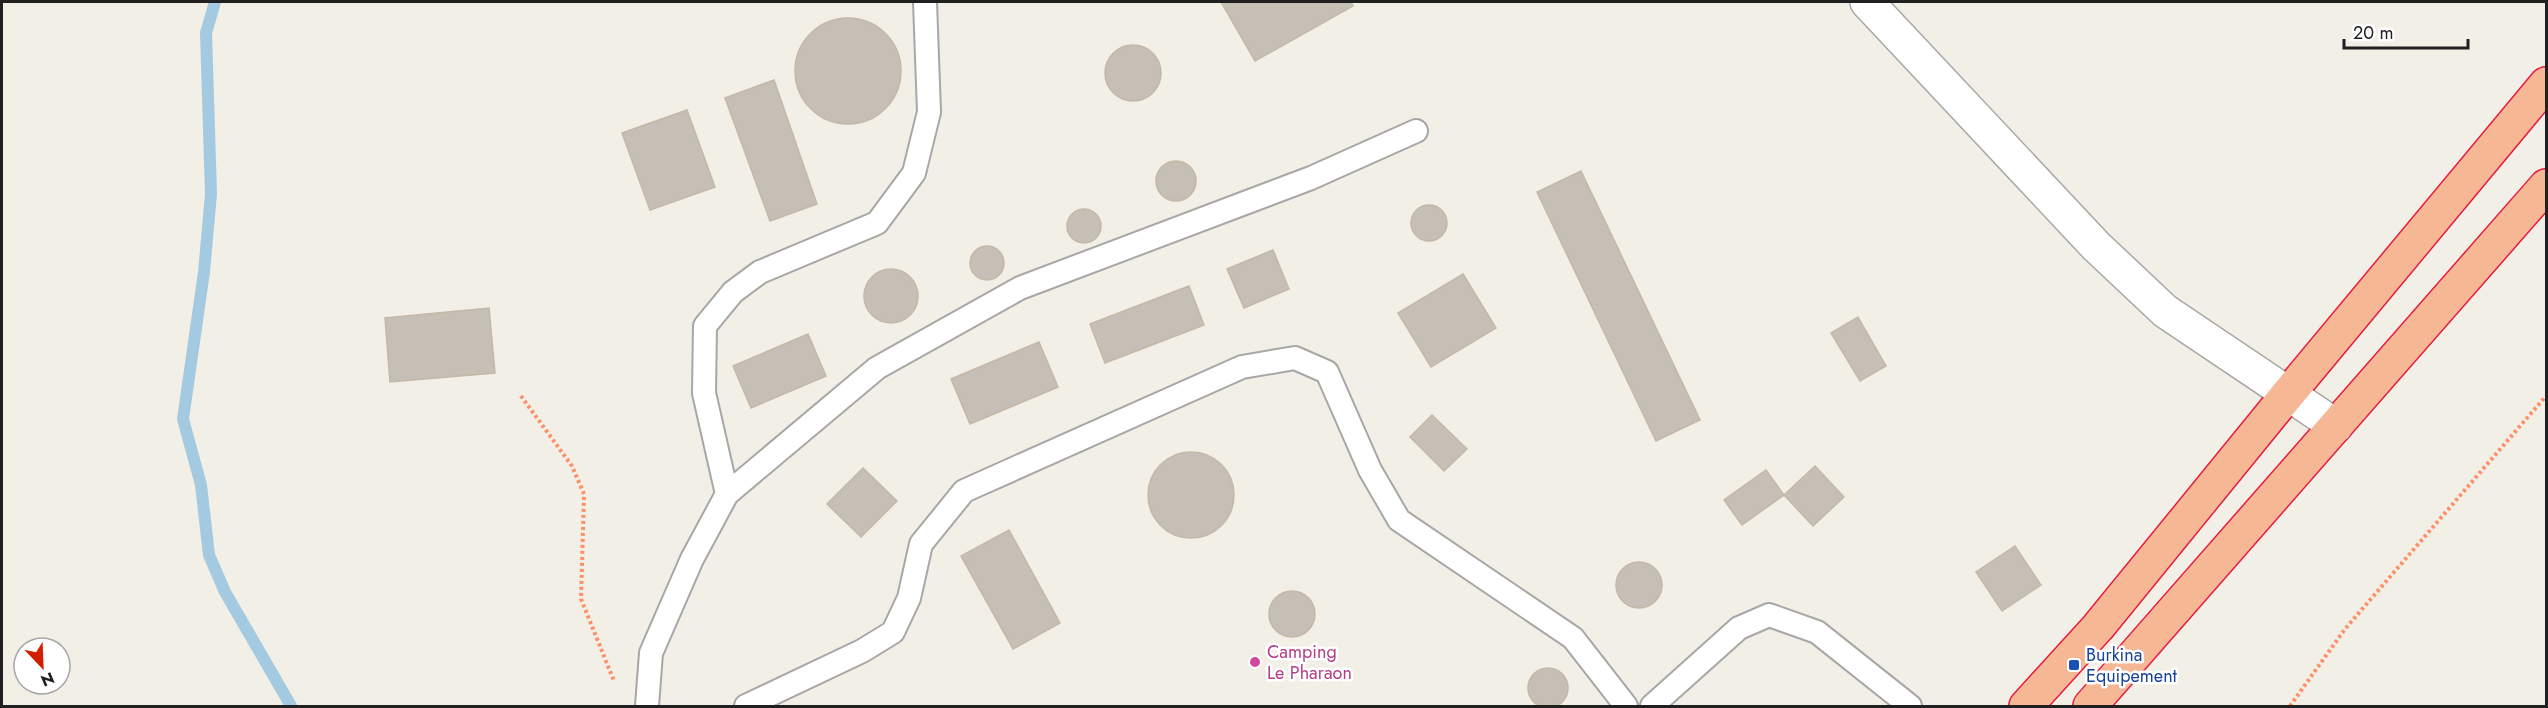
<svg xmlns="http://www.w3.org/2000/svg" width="2548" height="708" font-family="Jost,sans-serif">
<rect width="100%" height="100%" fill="#f1efe6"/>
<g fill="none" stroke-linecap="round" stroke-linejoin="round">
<path stroke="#a4cae1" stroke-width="12" d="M215,2L206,33L211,194L204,272L183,419L201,485L209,555L225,592L291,706"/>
</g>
<path fill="#c6bfb5" stroke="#c4b8a7" stroke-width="1.5" d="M1221,2H1351L1353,6L1255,61Z
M795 71a53 53 0 1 1 106 0a53 53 0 1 1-106 0Z
M1105 73a28 28 0 1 1 56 0a28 28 0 1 1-56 0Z
M774,80L817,204L770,221L725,98Z
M687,110L715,187L650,210L622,133Z
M1156 181a20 20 0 1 1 40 0a20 20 0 1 1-40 0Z
M1581,171L1700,420L1656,441L1537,192Z
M1411 223a18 18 0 1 1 36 0a18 18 0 1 1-36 0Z
M1067 226a17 17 0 1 1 34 0a17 17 0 1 1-34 0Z
M970 263a17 17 0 1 1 34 0a17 17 0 1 1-34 0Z
M1273,250L1289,289L1244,308L1227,269Z
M864 296a27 27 0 1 1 54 0a27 27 0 1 1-54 0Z
M1463,274L1496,328L1431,367L1398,313Z
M1189,286L1204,325L1105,363L1090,324Z
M489,308L495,373L390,382L385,318Z
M1858,317L1886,366L1860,381L1831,333Z
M808,334L826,376L751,408L733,366Z
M1039,342L1058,387L970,424L951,379Z
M1432,415L1467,449L1444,471L1410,437Z
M1148 495a43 43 0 1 1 86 0a43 43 0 1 1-86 0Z
M1815,466L1844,497L1813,526L1784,495Z
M863,468L897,501L861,537L827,504Z
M1766,470L1784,495L1742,525L1724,500Z
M1009,530L1060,623L1013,649L961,556Z
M2015,546L2041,585L2002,611L1976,572Z
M1616 585a23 23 0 1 1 46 0a23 23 0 1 1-46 0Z
M1269 614a23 23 0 1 1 46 0a23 23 0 1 1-46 0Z
M1528 688a20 20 0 1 1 40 0a20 20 0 1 1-40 0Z"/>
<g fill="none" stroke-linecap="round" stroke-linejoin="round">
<defs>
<path id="service" d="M727,494L704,393L705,326L733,292L760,272L877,223L914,173L929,112L925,2
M647,706L651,653L692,559L727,494L877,368L1020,288L1311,178L1416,131
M746,706L862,651L893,632L909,598L921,544L964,491L1242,367L1295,358L1327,372L1370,470L1399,520L1573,638L1626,706
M1652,706L1739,628L1769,615L1817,632L1910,706"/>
<path id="minor" d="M1867,2L2096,246L2165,311L2336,426"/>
<path id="trunk" d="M2026,706L2098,627L2288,394L2546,84
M2090,706L2546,186"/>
</defs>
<use href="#service" stroke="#a7a7a7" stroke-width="26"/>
<use href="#minor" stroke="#a7a7a7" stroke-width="36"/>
<use href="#trunk" stroke="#e51d43" stroke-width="36"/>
<path stroke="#ff8f69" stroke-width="4" stroke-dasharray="3 3" stroke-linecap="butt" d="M521,396L572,466L584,494L581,599L614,681
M2290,706L2345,629L2546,396"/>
<use href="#service" stroke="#fff" stroke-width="22"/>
<use href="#minor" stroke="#fff" stroke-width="33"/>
<use href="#trunk" stroke="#f6b795" stroke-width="33"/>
</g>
<circle fill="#d1479c" stroke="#fff" stroke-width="2" cx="1255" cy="662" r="6"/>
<rect fill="#1a4fb4" stroke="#fff" stroke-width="2" x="2068" y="659" width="12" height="12" rx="3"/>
<g text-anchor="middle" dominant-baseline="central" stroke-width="5" stroke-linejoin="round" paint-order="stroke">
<g font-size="18" fill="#b23c85" stroke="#fff" text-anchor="start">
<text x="1267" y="652">Camping<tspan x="1267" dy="21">Le Pharaon</tspan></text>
</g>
<g font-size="18" fill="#164399" stroke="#fff" text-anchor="start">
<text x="2086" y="655">Burkina<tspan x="2086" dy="21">Equipement</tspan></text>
</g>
</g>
<rect width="2548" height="708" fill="none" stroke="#202020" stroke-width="6"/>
<g transform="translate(42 666) rotate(157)"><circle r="28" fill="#ffffff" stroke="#a6a6a6" stroke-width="1.5"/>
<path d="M0-4.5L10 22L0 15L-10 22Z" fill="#d02000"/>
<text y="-9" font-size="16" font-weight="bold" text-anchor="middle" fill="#202020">N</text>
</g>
<path d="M2344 39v9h124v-9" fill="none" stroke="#202020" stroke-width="3"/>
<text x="2353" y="39" font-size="18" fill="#202020" stroke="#ffffff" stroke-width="4.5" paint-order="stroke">20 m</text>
</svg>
